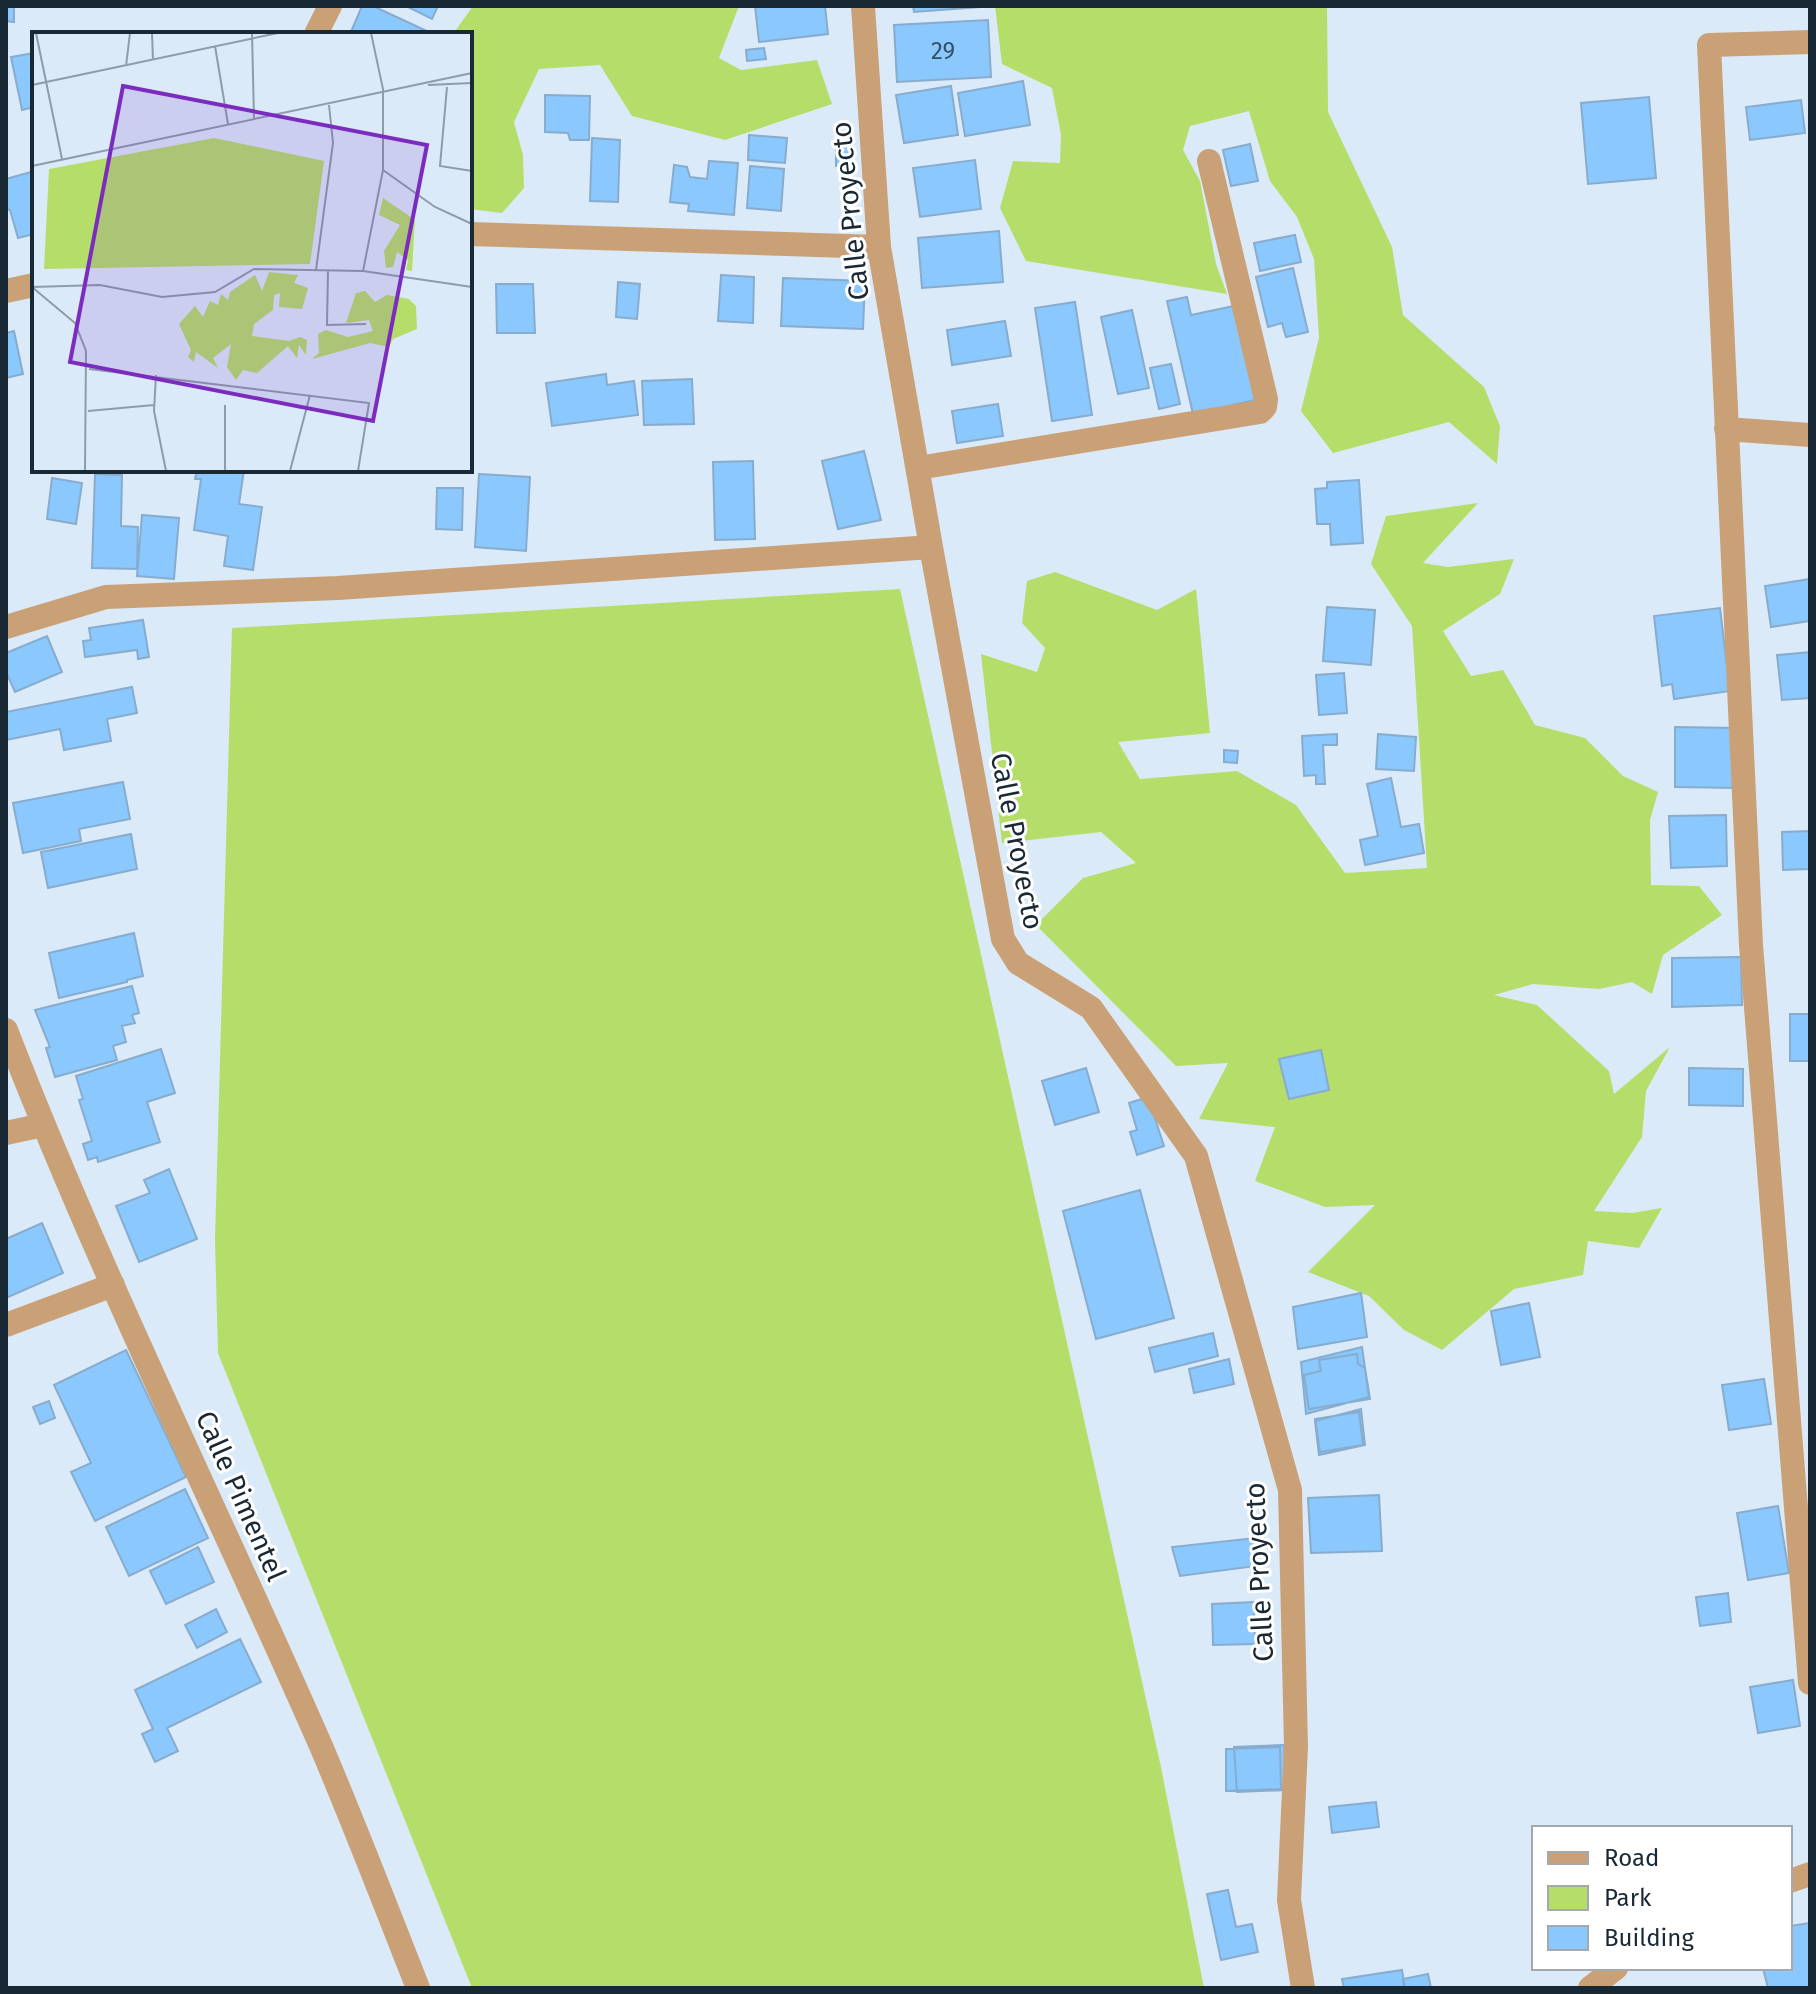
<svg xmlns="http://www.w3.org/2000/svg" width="1816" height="1994" font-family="'Fira Sans',sans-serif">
<rect width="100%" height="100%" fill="#dbeaf8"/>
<path fill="#b4de69" d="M473,6H739L719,58L741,70L817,60L832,104L725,140L632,116L600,65L539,69L514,122L523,155L524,188L502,213L470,209V34H453Z
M995,6H1327L1328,112L1392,247L1403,315L1484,387L1500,426L1497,464L1449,422L1333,453L1301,411L1319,338L1314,259L1297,217L1270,181L1249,111L1190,126L1183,150L1200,181L1216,264L1227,294L1026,261L1000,208L1013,161L1060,163L1061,135L1052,88L1002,64Z
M1478,503L1423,563L1448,567L1514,559L1500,594L1443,631L1471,676L1503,670L1535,725L1585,738L1623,776L1658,792L1650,820L1651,885L1699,886L1722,915L1663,955L1652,994L1632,982L1599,989L1533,984L1494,995L1537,1005L1609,1071L1614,1094L1670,1047L1646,1091L1642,1137L1594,1211L1632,1213L1662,1208L1639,1248L1588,1241L1583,1275L1514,1289L1442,1350L1404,1330L1369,1296L1308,1272L1375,1205L1325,1207L1255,1181L1275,1127L1199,1119L1228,1063L1176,1066L1036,925L1083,878L1136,863L1101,832L1002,843L981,654L1037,672L1045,648L1022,623L1027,581L1055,572L1157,610L1196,589L1210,733L1118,742L1140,779L1237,771L1296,805L1345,873L1427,868L1412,626L1371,564L1386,516Z
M900,589L1161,1767L1204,1988H472L218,1353L215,1240L232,628Z"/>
<path fill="#8ac8fe" stroke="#87accd" stroke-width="2" d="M6,6H14V22L6,21Z
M362,6H373L429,32L428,34H350Z
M406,6H438L432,19Z
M755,6H825L828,34L759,42Z
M913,6H980V7L914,12Z
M988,20L991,77L897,82L894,25Z
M764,48L766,59L747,61L746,50Z
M34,53V107L22,110L11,57Z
M1023,81L1030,125L965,136L958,93Z
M951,86L958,135L904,143L896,95Z
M545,95L590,96L589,140H570L568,133L545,132Z
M1649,97L1656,178L1588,184L1581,103Z
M1801,100L1805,133L1750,140L1746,107Z
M749,135L787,138L785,163L748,160Z
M592,138L620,140L618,202L590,201Z
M1250,144L1258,181L1231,186L1223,150Z
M836,146H849V166H836Z
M975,160L981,209L920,217L913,168Z
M709,161L738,163L734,215L688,211L689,204L670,202L674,165L687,167L690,177L707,179Z
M750,166L784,169L781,211L747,208Z
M34,171V234L18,238L10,210L6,209V179Z
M999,231L1003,282L922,288L918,238Z
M1295,235L1301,262L1260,271L1254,243Z
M1293,268L1308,332L1286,337L1282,323L1268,327L1256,277Z
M721,275L754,277L753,323L718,321Z
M783,278L865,281L863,329L781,326Z
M618,282L640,284L637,319L616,317Z
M496,284H533L535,333H497Z
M1187,297L1191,315L1234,306L1255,400L1193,414L1167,301Z
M1075,302L1092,415L1052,421L1035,308Z
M1132,310L1149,388L1118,394L1101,317Z
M1005,321L1011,356L952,365L947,330Z
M14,331L23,374L6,378V333Z
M1171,364L1180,404L1159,409L1150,368Z
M606,374L607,385L634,381L638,415L552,426L546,383Z
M692,379L694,424L644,425L642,381Z
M998,404L1003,436L957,443L952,411Z
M864,451L881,520L838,529L822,461Z
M753,461L755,539L715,540L713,462Z
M197,470H244L239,504L262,507L253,570L224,566L228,536L194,530L201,479H195Z
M95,474L122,475L121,526L138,527L137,569L92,568Z
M479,474L530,477L526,551L475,547Z
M52,478L82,483L76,524L47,519Z
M1359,480L1363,543L1331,545L1330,524H1317L1315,489L1327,488V482Z
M437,488H463L462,530L436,529Z
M142,515L179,518L174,579L137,576Z
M1810,579V621L1771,627L1765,586Z
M1327,607L1375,610L1371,665L1323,661Z
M1720,608L1730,691L1674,699L1672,684L1662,686L1654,616Z
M143,620L149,657L138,659L137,650L85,657L83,641L91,640L89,628Z
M47,636L62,672L15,692L6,672V653Z
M1810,652V698L1782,700L1777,655Z
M1344,673L1347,713L1319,715L1316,675Z
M132,687L137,713L107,719L111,741L64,750L60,729L6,740V712Z
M1675,727L1738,728L1737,788L1675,787Z
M1337,734V745H1323L1325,784H1316V775L1304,776L1302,736Z
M1378,734L1416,737L1414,771L1376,769Z
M1224,750L1238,751L1237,763L1224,762Z
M1391,778L1401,827L1419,824L1424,853L1365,865L1360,840L1378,836L1367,784Z
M123,782L130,819L79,829L81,841L23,853L13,803Z
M1726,815L1727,866L1671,868L1669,816Z
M1810,831V869L1783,870L1782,832Z
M131,834L137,869L48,888L41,852Z
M134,933L143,976L127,980V982L59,998L49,953Z
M1741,957L1742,1005L1672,1007V958Z
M132,986L139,1013L132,1015L135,1023L122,1026L126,1042L113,1046L117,1060L55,1077L46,1048L50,1047L35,1010Z
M1790,1014H1810V1061H1790Z
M161,1049L175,1093L147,1102L160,1142L98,1162L97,1157L88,1160L83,1144L92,1141L79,1100L83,1099L76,1076Z
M1321,1050L1329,1090L1289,1099L1279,1059Z
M1086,1068L1099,1112L1055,1125L1042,1081Z
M1689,1068L1743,1069V1106L1689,1105Z
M1148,1097L1164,1146L1137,1155L1130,1132L1137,1130L1129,1103Z
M169,1169L197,1239L139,1262L116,1206L150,1193L144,1180Z
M1140,1190L1174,1318L1096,1339L1063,1211Z
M42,1223L63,1273L6,1298V1239Z
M1361,1293L1367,1337L1298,1349L1293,1307Z
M1529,1303L1540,1357L1501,1365L1491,1311Z
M1213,1333L1218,1356L1155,1372L1149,1348Z
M1362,1347L1369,1397L1306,1414L1301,1362Z
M126,1350L186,1477L95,1521L71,1472L91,1463L54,1385Z
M1357,1354L1358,1364L1365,1368L1370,1399L1309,1409L1304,1375L1321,1371L1319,1360Z
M1229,1359L1234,1384L1194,1393L1189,1369Z
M1764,1379L1771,1424L1729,1430L1722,1385Z
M49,1401L55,1418L40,1424L33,1407Z
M1361,1409L1365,1445L1319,1455L1315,1421Z
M1359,1412L1363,1445L1320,1452L1315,1419Z
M185,1489L208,1538L129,1576L106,1527Z
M1379,1495L1382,1551L1311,1553L1308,1498Z
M1778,1506L1789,1573L1748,1580L1737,1513Z
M1255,1538L1256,1566L1180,1576L1172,1547Z
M198,1547L214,1582L166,1604L150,1571Z
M1728,1593L1731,1622L1700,1626L1696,1597Z
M1254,1602L1255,1644L1213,1645L1212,1604Z
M216,1609L227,1632L197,1648L185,1625Z
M240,1639L261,1682L167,1728L178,1751L155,1762L142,1734L153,1729L135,1690Z
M1793,1680L1800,1726L1758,1733L1750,1687Z
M1284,1745L1287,1790L1237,1792L1234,1747Z
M1280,1747L1281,1789L1226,1791V1749Z
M1376,1802L1379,1827L1332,1833L1329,1807Z
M1228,1890L1236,1927L1252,1924L1258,1952L1221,1960L1207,1894Z
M1810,1923V1988H1768L1763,1968H1790V1926Z
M1402,1970L1405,1988H1344L1342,1979Z
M1428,1974L1431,1988H1404L1403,1979Z"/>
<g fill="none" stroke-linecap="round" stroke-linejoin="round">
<path stroke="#caa077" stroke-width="24" d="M863,6L879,247L931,547L1003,939L1018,963L1091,1008L1196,1156L1290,1490L1296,1746L1289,1900L1303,1988
M316,34L330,6
M1810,42L1709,45L1751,945L1810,1683
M470,234L879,247
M6,291L34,285
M1726,429L1810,435
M918,468L1260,412L1265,407L1266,399L1209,161
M6,627L106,597L338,588L931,547
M6,1030C100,1273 216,1507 321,1746C355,1826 386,1907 418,1988
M6,1133L43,1125
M6,1325L113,1285
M1790,1881L1810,1874
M1590,1988L1616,1968"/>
</g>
<g text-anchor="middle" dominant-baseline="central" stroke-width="6" stroke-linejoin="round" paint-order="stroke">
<g font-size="24" fill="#355067">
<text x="943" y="51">29</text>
</g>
<g font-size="28" fill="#192835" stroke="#fff">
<text transform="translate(850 211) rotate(-96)">Calle Proyecto</text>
<text transform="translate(1017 841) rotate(79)">Calle Proyecto</text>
<text transform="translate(241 1496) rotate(66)">Calle Pimentel</text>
<text transform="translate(1259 1572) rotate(-93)">Calle Proyecto</text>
</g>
</g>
<g transform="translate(32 32)">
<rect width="440" height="440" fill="#dbeaf8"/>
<path d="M182,106L292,129L278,232L12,237L17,137ZM351,166L383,188L380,239L374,238L376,228L365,220L361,235L354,236L352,219L368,193L347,183ZM237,240L266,243L262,251L276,256L270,277L247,275L248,261L242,263L241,278L222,292L220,304L257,309L268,305L275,308L274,323L267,313L265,326L256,314L225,341L211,338L204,348L195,335L199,312L181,326L186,336L164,320L162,330L156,325L159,318L147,292L163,274L171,285L178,269L186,273L189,262L196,268L198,260L223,243L230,259ZM333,259L343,270L355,263L377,267L384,274L385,297L361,307L357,315L338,311L280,327L287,321L286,302L294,298L316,305L341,299L337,288L314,291L324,261Z" fill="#b4de69"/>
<path fill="none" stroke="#8d9caa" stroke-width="2" d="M4,1L30,127M120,1L121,28M220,1L222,86M339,1L351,57V138L403,175L440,192M183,14L196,92M94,34L98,1M0,53L246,1M396,53L440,51M415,55L408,134L440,139M0,134L440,41M284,238L301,111L297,73M296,238L295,293L334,292M331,239L351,138M0,255L68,253L130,265L183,260L222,237L331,239L440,255M0,255L43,291L54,319L53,439M57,337L337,371L326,439M124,343L122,379L134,439M56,379L122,373M193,439V373M258,439L278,363"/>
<path fill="#7b2cbf" fill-opacity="0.15" stroke="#7b2cbf" stroke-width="4" d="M91,54L395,113L341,389L38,330Z"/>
<rect width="440" height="440" fill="none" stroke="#192835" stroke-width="4"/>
</g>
<rect width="1816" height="1994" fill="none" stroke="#192835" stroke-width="16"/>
<rect x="1532" y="1826" width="260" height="144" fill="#ffffff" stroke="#a3a9ae" stroke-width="2"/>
<rect x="1548" y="1852" width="40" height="12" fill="#caa077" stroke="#a3a9ae" stroke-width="2"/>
<text x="1604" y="1866" font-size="24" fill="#192835">Road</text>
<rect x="1548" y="1886" width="40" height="24" fill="#b4de69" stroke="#a3a9ae" stroke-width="2"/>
<text x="1604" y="1906" font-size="24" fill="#192835">Park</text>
<rect x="1548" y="1926" width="40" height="24" fill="#8ac8fe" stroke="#a3a9ae" stroke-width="2"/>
<text x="1604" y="1946" font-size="24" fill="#192835">Building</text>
</svg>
